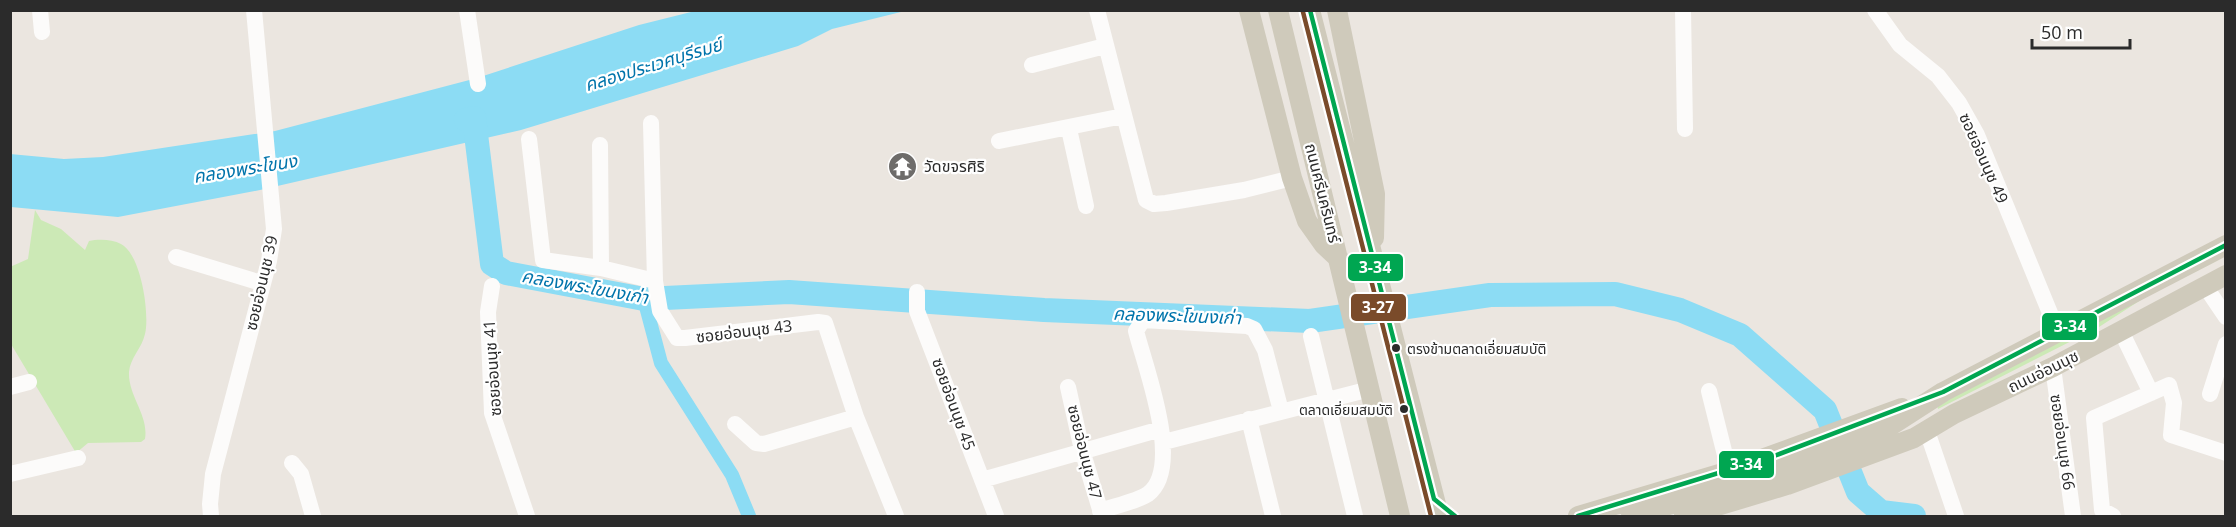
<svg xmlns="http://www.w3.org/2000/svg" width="2236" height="527" font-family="'Open Sans','Noto Sans Thai',sans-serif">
<rect width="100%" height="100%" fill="#ebe6e0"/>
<path fill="#cce9b6" d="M35,210L41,220L61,229L85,250L89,241C98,239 112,239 121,244C141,254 150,314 145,334C142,348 130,358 129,372C128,396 149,415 145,439L141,442L88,443L76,453L11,344L10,267L28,259Z
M2225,257L2150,294L2099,327L1938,409L1937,405L2149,293Z"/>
<path fill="#8cdcf4" d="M695,11H905L832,29L798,46L521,130L260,190L118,217L11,207L10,154L64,159L103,157L275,131L477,78L639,25Z"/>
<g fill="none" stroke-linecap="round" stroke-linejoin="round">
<path stroke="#8cdcf4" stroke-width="14" d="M644,299L661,363L732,475L749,516"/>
<path stroke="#8cdcf4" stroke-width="24" d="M466,120L474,118L492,264L506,273L644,299L789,292L1044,310L1310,321L1490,295L1615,294L1680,310L1740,335L1825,410L1858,492L1881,512L1914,516"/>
<path stroke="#fcfbfa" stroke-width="16" d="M40,10L42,32
M467,10L478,84
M1097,10L1146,200L1154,204L1166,203L1244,190L1292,178
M1683,10L1685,129
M1875,10L1900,45L1938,76L1959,103L1977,135L2057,330
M1032,65L1105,46
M651,123L655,281L660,311L677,338H685L818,322L825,323L856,417L896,516
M1069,129L1086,206
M529,139L543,260L601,268L655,281
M999,141L1123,116
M600,145L601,268
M176,257L261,283
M492,286L488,312L492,413L527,516
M2205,286L2226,317
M917,292V311L996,516
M2121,331L2151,393
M1311,336L1355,516
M2053,367L2073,516
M10,387L29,382
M1068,387L1082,450L1102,516
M1709,391L1729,471
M2210,394L2226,344
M1249,419L1273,516
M735,424L756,443L764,444L856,417
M1927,431L1956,516
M1164,442L1370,389
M292,463L301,474L313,516
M10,474L78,458
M982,480L1161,429
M1100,511C1114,506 1136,502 1148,494C1184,467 1145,367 1136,331L1143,320L1247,326L1254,329L1265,350L1281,411
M211,516L210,504L213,474L269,261L274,229L254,10
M2113,516L2102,510L2094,418L2169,385L2174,403L2171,435L2226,453"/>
<path stroke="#cfcabb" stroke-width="20" d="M1249,10L1292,178L1307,221L1324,245L1339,259
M1278,10L1400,516
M1310,10L1439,516
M1337,10L1375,194L1374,238
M1870,439L1943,392L2226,245
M1578,516L1729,471L1902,408
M1631,516L1744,483L1883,435
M1684,516L1787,485L1914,438L1954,414L2053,367L2226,275"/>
<defs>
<path id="bus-1" d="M1310,10L1434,499L1455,516
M1578,516L1774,456L1943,392L2226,245"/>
<path id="bus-2" d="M1303,12L1431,516"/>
</defs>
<use href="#bus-1" stroke="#fff" stroke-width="9"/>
<use href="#bus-2" stroke="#fff" stroke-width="9"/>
<use href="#bus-1" stroke="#00a651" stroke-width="4.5"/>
<use href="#bus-2" stroke="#7a4b2a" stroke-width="4.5"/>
</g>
<defs>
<symbol id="temple-disc" viewBox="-11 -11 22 22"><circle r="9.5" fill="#6e6c6a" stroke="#fff"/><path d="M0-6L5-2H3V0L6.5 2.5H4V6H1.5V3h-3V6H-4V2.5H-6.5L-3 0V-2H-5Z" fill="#fff"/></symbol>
</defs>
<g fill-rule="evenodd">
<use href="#temple-disc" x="886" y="150" width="33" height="33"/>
</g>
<g fill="#2b2b2b" stroke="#fff" stroke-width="2">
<circle cx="1396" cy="348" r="5"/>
<circle cx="1404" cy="409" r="5"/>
</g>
<g text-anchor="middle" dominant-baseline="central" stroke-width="4.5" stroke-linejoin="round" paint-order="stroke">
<g font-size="14" fill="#2b2b2b" stroke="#fff" text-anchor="start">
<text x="1407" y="348">ตรงข้ามตลาดเอี่ยมสมบัติ</text>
<text x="1393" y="409" text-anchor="end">ตลาดเอี่ยมสมบัติ</text>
</g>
<g font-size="16" fill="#2b2b2b" stroke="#fff">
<text transform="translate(1984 158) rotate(66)">ซอยอ่อนนุช 49</text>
<text transform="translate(1323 193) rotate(76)">ถนนศรีนครินทร์</text>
<text transform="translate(261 283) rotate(-77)">ซอยอ่อนนุช 39</text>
<text transform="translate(744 331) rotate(-7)">ซอยอ่อนนุช 43</text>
<text transform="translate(492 368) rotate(-94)">ซอยอ่อนนุช 41</text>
<text transform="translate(2043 371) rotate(-26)">ถนนอ่อนนุช</text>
<text transform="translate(954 404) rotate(70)">ซอยอ่อนนุช 45</text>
<text transform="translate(2063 442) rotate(82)">ซอยอ่อนนุช 66</text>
<text transform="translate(1085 452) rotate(76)">ซอยอ่อนนุช 47</text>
</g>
<g font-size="16" fill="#2b2b2b" stroke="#fff" text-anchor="start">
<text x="924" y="166">วัดขจรศิริ</text>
</g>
<g font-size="18" font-style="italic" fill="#0074ab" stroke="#fff">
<text transform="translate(653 64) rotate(-17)">คลองประเวศบุรีรมย์</text>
<text transform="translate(245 168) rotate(-9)">คลองพระโขนง</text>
<text transform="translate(585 286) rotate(10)">คลองพระโขนงเก่า</text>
<text transform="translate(1177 315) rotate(2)">คลองพระโขนงเก่า</text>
</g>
</g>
<g stroke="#fff" stroke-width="2">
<rect x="1347" y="253" width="57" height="29" rx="6" fill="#00a651"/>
<rect x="1350" y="293" width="57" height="29" rx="6" fill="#7a4b2a"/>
<rect x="2041" y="312" width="57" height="29" rx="6" fill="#00a651"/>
<rect x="1718" y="450" width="57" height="29" rx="6" fill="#00a651"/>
</g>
<g font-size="16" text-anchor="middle" font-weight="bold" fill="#fff">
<text x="1375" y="273">3-34</text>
<text x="1378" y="313">3-27</text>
<text x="2070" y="332">3-34</text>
<text x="1746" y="470">3-34</text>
</g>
<rect width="2236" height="527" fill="none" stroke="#2b2b2b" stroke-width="24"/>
<path d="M2032 39v9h98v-9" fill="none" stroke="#2b2b2b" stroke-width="3"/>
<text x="2041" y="39" font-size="18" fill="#2b2b2b" stroke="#ffffff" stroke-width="4.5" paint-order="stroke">50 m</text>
</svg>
